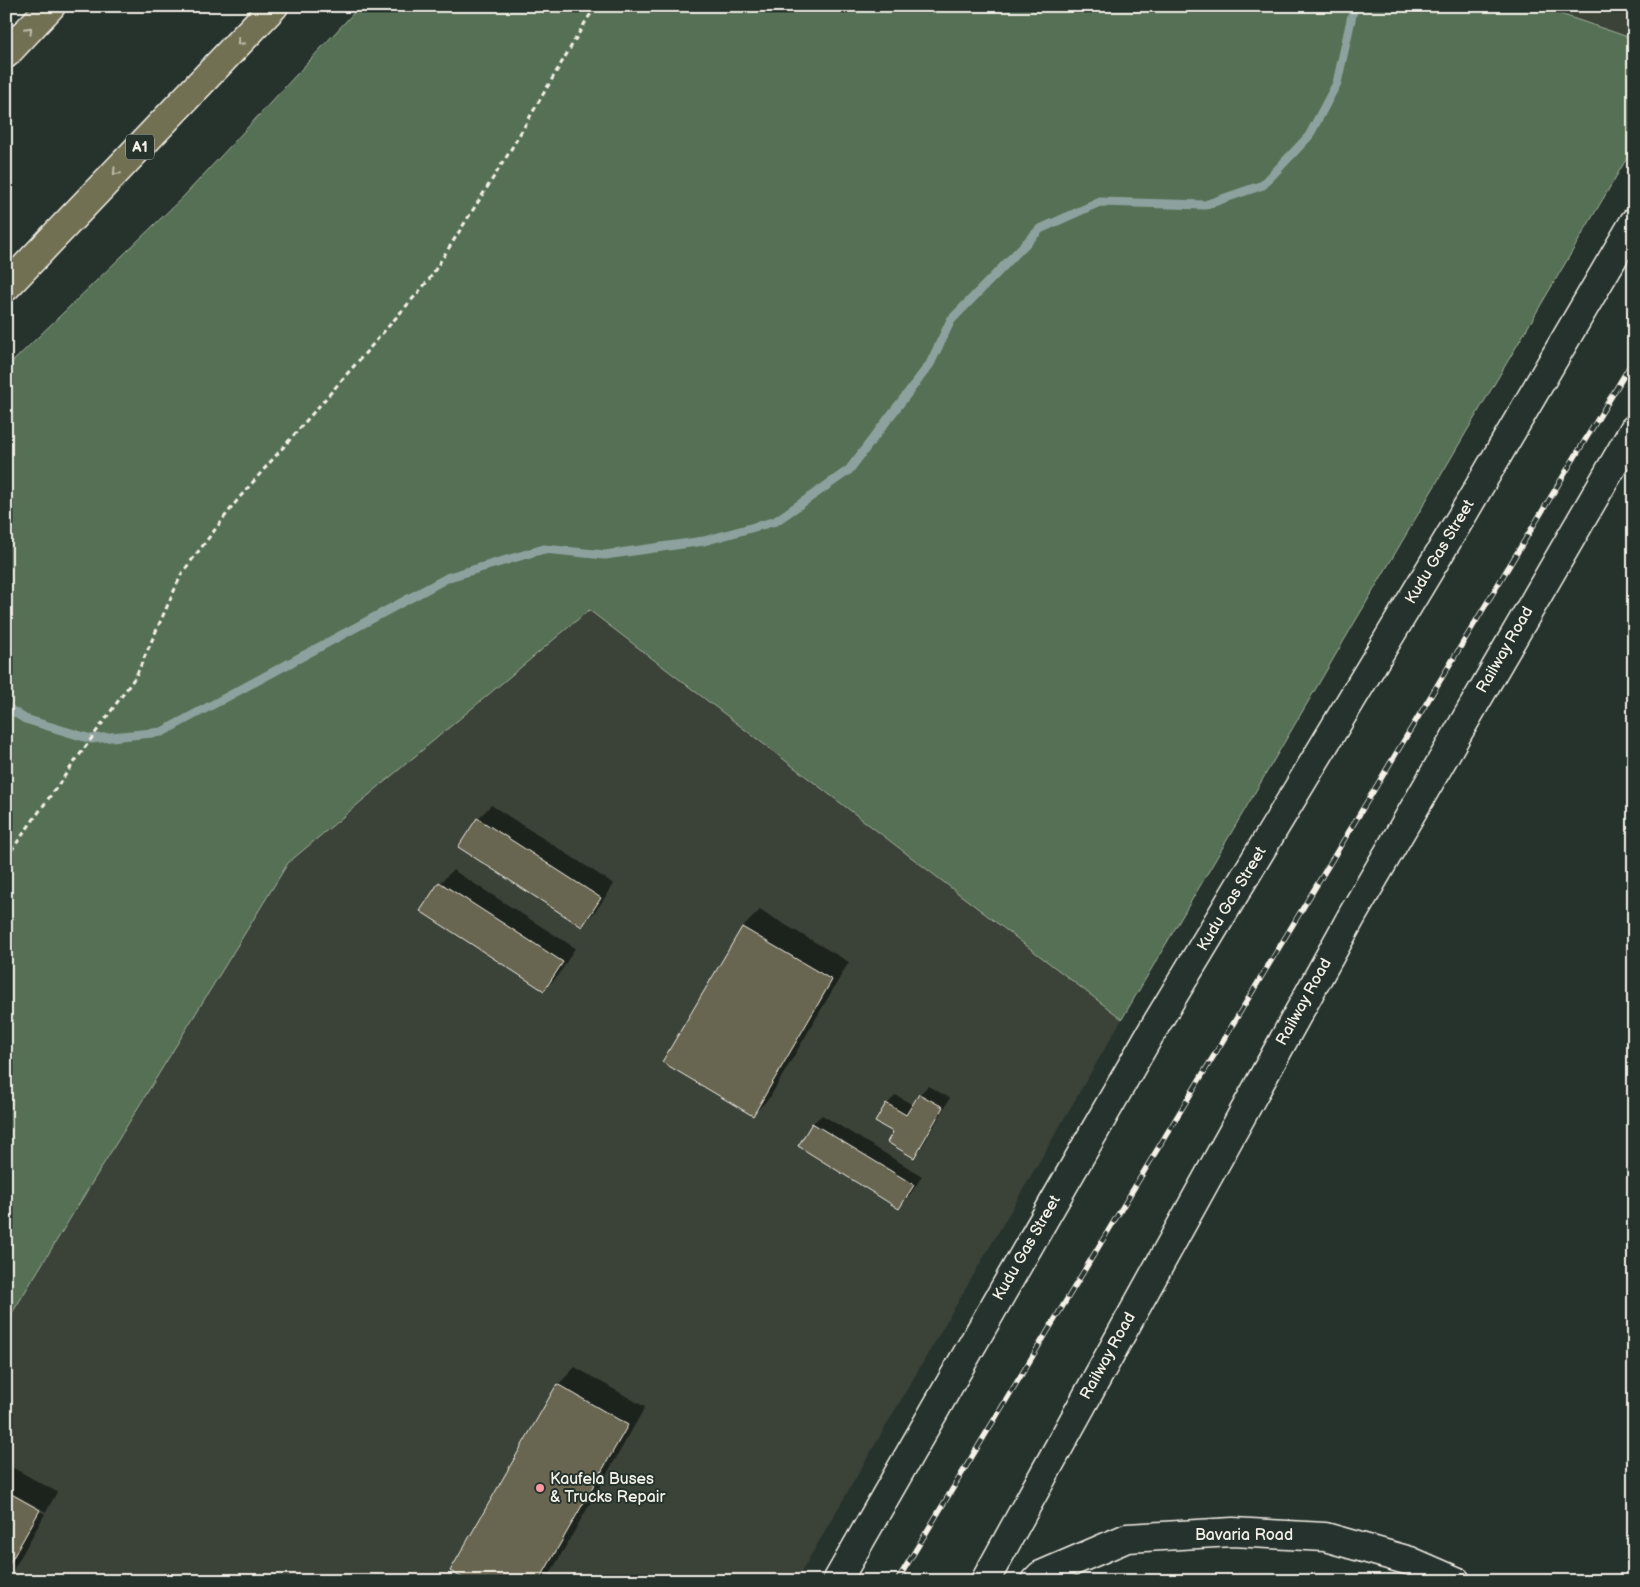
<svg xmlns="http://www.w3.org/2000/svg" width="1640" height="1587" font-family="'Balsamiq Sans',sans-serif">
<rect width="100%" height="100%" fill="#26332d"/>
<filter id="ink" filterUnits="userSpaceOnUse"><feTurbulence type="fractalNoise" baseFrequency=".02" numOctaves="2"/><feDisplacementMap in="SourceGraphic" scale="10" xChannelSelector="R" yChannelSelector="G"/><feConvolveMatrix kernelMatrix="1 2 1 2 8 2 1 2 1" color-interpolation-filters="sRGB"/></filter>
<g filter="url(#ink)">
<path fill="#3a4238" d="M1537,6H1634V39Z
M589,610L1122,1019L796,1581H6V1323L288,863Z"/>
<path fill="#556f55" stroke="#a4b09e" d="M360,6H1537L1634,39V146L1122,1019L589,610L288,863L6,1323V368L183,197Z"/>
<path fill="#0007" d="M491,805L614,884L595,912L582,925L460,846L478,819Z
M453,870L575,948L558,976L544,990L440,883Z
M760,910L849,962L770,1097L753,1115L663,1062L743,927Z
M928,1086L950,1098L922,1147L914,1156L894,1131L887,1104L896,1095L913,1105L920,1094Z
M822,1115L922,1176L908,1198L899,1207L800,1146L813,1123Z
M575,1367L645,1407L546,1581H471L558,1385Z
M6,1464L57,1492L46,1512L6,1490Z
M6,1492L45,1514L7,1581H6Z"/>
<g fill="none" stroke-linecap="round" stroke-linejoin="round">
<path stroke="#8da29e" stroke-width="9" d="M6,707L25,719L91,739L162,732L449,577L544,549L605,555L704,541L776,521L849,470L930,364L951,320L1040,229L1100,202L1205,205L1263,185L1309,136L1337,83L1354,6"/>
</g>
<path fill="#676651" stroke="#f4f1e8" d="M477,818L601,898L582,927L458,847Z
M439,882L563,962L544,991L420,911Z
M742,927L832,980L753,1116L662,1062Z
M919,1094L943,1107L914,1158L887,1142L893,1132L875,1122L886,1103L906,1115Z
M812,1123L914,1185L899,1209L798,1146Z
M557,1384L628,1425L539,1581H468L450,1571Z
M6,1491L40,1510L6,1570Z"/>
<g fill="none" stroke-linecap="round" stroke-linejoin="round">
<defs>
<path id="street" d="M837,1581L1149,1036L1462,516L1634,222
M985,1581L1353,914L1634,429
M1035,1581L1041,1575L1127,1538L1233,1532L1325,1537L1410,1561L1456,1581"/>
<path id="highway" d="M6,54L51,6
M6,287L274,6"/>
</defs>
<use href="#street" stroke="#f4f1e8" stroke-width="31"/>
<use href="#highway" stroke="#f4f1e8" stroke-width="31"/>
<path stroke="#f4f1e8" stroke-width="3" stroke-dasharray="5 4" stroke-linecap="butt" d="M6,858L136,676L182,573L239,498L428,281L507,156L586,21L596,6
M1626,1581L1634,1572"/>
<use href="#street" stroke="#26332d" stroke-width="28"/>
<use href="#highway" stroke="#716f52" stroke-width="28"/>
<defs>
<path id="rail" d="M897,1581L1634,359"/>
</defs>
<use href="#rail" stroke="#f4f1e8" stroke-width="5.5"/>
<use href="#rail" stroke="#26332d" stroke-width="4" stroke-dasharray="11" stroke-linecap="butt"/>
</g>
<defs><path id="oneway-chevron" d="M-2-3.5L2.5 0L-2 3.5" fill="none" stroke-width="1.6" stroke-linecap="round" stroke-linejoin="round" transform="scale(1.25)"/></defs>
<g stroke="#c0bdac">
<use href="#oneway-chevron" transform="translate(29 30) rotate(-47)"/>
<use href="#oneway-chevron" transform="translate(240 42) rotate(133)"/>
<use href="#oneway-chevron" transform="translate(116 172) rotate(133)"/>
</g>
</g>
<circle fill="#ff9aa2" stroke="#26332d" stroke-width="2" cx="540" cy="1488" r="5"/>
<g text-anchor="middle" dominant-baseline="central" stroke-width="4" stroke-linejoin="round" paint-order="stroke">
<rect fill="#26332d" stroke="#b6b8b0" stroke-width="1" x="126" y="134.5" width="28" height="25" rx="4"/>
<g font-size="15" font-weight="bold" fill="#f4f1e8">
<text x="140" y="147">A1</text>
</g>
<g font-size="16" fill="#f4f1e8" stroke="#26332d">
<text transform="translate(1440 552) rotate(-59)">Kudu Gas Street</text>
<text transform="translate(1505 650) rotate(-60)">Railway Road</text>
<text transform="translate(1232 899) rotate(-59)">Kudu Gas Street</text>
<text transform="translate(1304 1002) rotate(-61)">Railway Road</text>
<text transform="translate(1027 1248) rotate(-60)">Kudu Gas Street</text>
<text transform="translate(1108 1356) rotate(-61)">Railway Road</text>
<text x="1244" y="1535">Bavaria Road</text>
</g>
<g font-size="16" fill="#f4f1e8" stroke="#26332d" text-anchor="start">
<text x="550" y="1479">Kaufela Buses<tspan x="550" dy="18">&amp; Trucks Repair</tspan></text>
</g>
</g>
<rect width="1640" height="1587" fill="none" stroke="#26332d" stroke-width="25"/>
<rect x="12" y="12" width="1615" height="1562" fill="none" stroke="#f4f1e8" stroke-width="2" filter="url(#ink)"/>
</svg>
